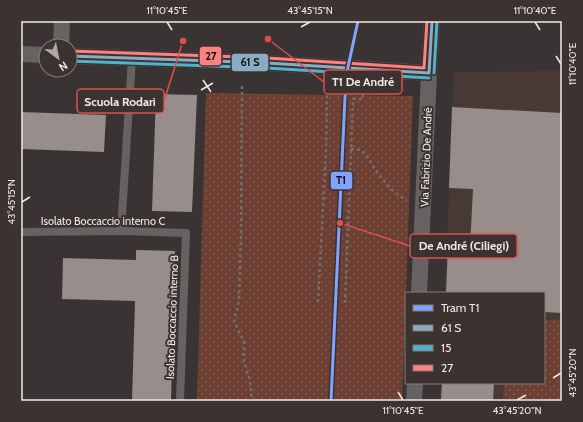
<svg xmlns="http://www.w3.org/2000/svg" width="583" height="422" font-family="Cabin,sans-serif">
<defs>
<pattern id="grass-dots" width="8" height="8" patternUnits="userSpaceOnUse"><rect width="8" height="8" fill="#6c3f32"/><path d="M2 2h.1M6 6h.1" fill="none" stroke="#815b50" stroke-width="1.8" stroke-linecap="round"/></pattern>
</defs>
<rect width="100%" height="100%" fill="#393433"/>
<path fill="#483935" d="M562,71V401H440L441,383H544V293H445L454,72Z"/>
<path fill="url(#grass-dots)" d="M206,93L413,96L402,401H197Z
M544,320H562V400L503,399L504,383H544Z"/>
<path fill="#978d8a" d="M156,94L197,95L192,212L152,211Z
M452,107L562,113V313L544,312V293H446L448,246L470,247L473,189L449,188Z
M21,112L106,115L104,152L21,149Z
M136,250L175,251L171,401H132L135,301L62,299L63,258L136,260Z
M442,383H494L493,401H441Z"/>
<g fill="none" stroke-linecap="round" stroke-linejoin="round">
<path stroke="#716e6d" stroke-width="2.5" stroke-dasharray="3 3" stroke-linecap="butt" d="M242,86L241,236L239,300L234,322L244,341V361L250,381L252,401
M351,149L361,150L366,154L375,170L393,191L407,201
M318,302L326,150L327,91
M345,303L353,99H363V92"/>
<path stroke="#666261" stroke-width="8" d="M121,231L132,58
M21,232L121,231L186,233L180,401"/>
<path stroke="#666261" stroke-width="16" d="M61,46L62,21
M21,54L46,55
M70,56L267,63L429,73
M419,293L429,73L432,21
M414,401L415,383"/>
<defs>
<path id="bus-1" d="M70,56L267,63L429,73
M429,73L432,21"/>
<path id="bus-2" d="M70,61L267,68L429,78
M434,73L437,21"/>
<path id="bus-3" d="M70,51L267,58L424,68L427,21"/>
</defs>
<use href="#bus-1" stroke="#3c3330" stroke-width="6"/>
<use href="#bus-2" stroke="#3c3330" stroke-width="6"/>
<use href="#bus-3" stroke="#3c3330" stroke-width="6"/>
<use href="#bus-1" stroke="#88acc4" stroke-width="3"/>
<use href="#bus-2" stroke="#52b2cc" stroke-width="3"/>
<use href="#bus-3" stroke="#fe8080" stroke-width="3"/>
<defs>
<path id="tram-1" d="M331,401L345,97L348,67L358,21"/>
</defs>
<use href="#tram-1" stroke="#3c3330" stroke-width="6"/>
<use href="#tram-1" stroke="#82a3fd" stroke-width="3"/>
</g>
<path fill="none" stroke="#efe9e7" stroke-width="1.5" d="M167,22L172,30M535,22L540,30M301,27L310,22M556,56L561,64M203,80L211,92M201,90L213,83M22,202L30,197M553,378L561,373M398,392L403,400M517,400L526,395"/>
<g text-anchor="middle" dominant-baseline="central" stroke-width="4" stroke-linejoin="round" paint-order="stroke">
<g font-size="11" fill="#efe9e7" stroke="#3c3330">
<text transform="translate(426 157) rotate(-88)">Via Fabrizio De André</text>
<text x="103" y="221">Isolato Boccaccio interno C</text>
<text transform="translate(172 317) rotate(-88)">Isolato Boccaccio interno B</text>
</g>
</g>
<path fill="none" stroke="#db4f4e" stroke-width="1.5" d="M268 39L324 82M183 41L164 101M340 223L410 246"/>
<g fill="#db4f4e" stroke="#3c3330" stroke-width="1.5">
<circle cx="268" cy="39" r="4"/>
<circle cx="183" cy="41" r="4"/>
<circle cx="340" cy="223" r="4"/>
</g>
<g fill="#3c3330" stroke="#db4f4e" stroke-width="1.5">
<rect x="324" y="70" width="78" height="24" rx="4"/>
<rect x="77" y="89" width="87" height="24" rx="4"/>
<rect x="410" y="234" width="107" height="24" rx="4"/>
</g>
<g font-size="12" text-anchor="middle" font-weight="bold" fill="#efe9e7">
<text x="363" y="86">T1 De André</text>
<text x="120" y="106">Scuola Rodari</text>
<text x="464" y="250">De André (Ciliegi)</text>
</g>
<g stroke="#3c3330" stroke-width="1.5">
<rect x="199" y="46" width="23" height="20" rx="4" fill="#fe8080"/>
<rect x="231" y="53" width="38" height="19" rx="4" fill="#88acc4"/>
<rect x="330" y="171" width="23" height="19" rx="4" fill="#82a3fd"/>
</g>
<g font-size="11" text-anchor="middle" font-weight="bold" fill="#111">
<text x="211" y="60">27</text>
<text x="250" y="66">61 S</text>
<text x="341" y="184">T1</text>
</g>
<rect width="583" height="422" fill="none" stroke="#3c3330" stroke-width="44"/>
<rect x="405" y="292" width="140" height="92" fill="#3c3330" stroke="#847c79"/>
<rect x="413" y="305" width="20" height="6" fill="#82a3fd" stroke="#847c79"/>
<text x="441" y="312" font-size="12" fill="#efe9e7">Tram T1</text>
<rect x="413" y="325" width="20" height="6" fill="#88acc4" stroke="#847c79"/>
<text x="441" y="332" font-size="12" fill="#efe9e7">61 S</text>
<rect x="413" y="345" width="20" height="6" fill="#52b2cc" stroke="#847c79"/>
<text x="441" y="352" font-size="12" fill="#efe9e7">15</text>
<rect x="413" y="365" width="20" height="6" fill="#fe8080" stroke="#847c79"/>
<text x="441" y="372" font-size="12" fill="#efe9e7">27</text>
<g transform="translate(58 58) rotate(148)"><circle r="19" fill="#3c3330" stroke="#847c79"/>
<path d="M0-3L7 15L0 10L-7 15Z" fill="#afaaa8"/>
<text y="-6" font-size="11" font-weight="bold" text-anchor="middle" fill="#efe9e7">N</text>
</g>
<rect x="22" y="22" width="539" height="378" fill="none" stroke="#efe9e7" stroke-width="1.5"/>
<g font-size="10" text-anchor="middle" fill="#efe9e7">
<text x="167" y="14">11°10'45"E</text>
<text x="310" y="14">43°45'15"N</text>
<text x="535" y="14">11°10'40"E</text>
<text transform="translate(572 64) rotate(-90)" y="4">11°10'40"E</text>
<text transform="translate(11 202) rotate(-90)" y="4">43°45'15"N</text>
<text transform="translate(572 373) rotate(-90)" y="4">43°45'20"N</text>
<text x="403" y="414">11°10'45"E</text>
<text x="517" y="414">43°45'20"N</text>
</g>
</svg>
